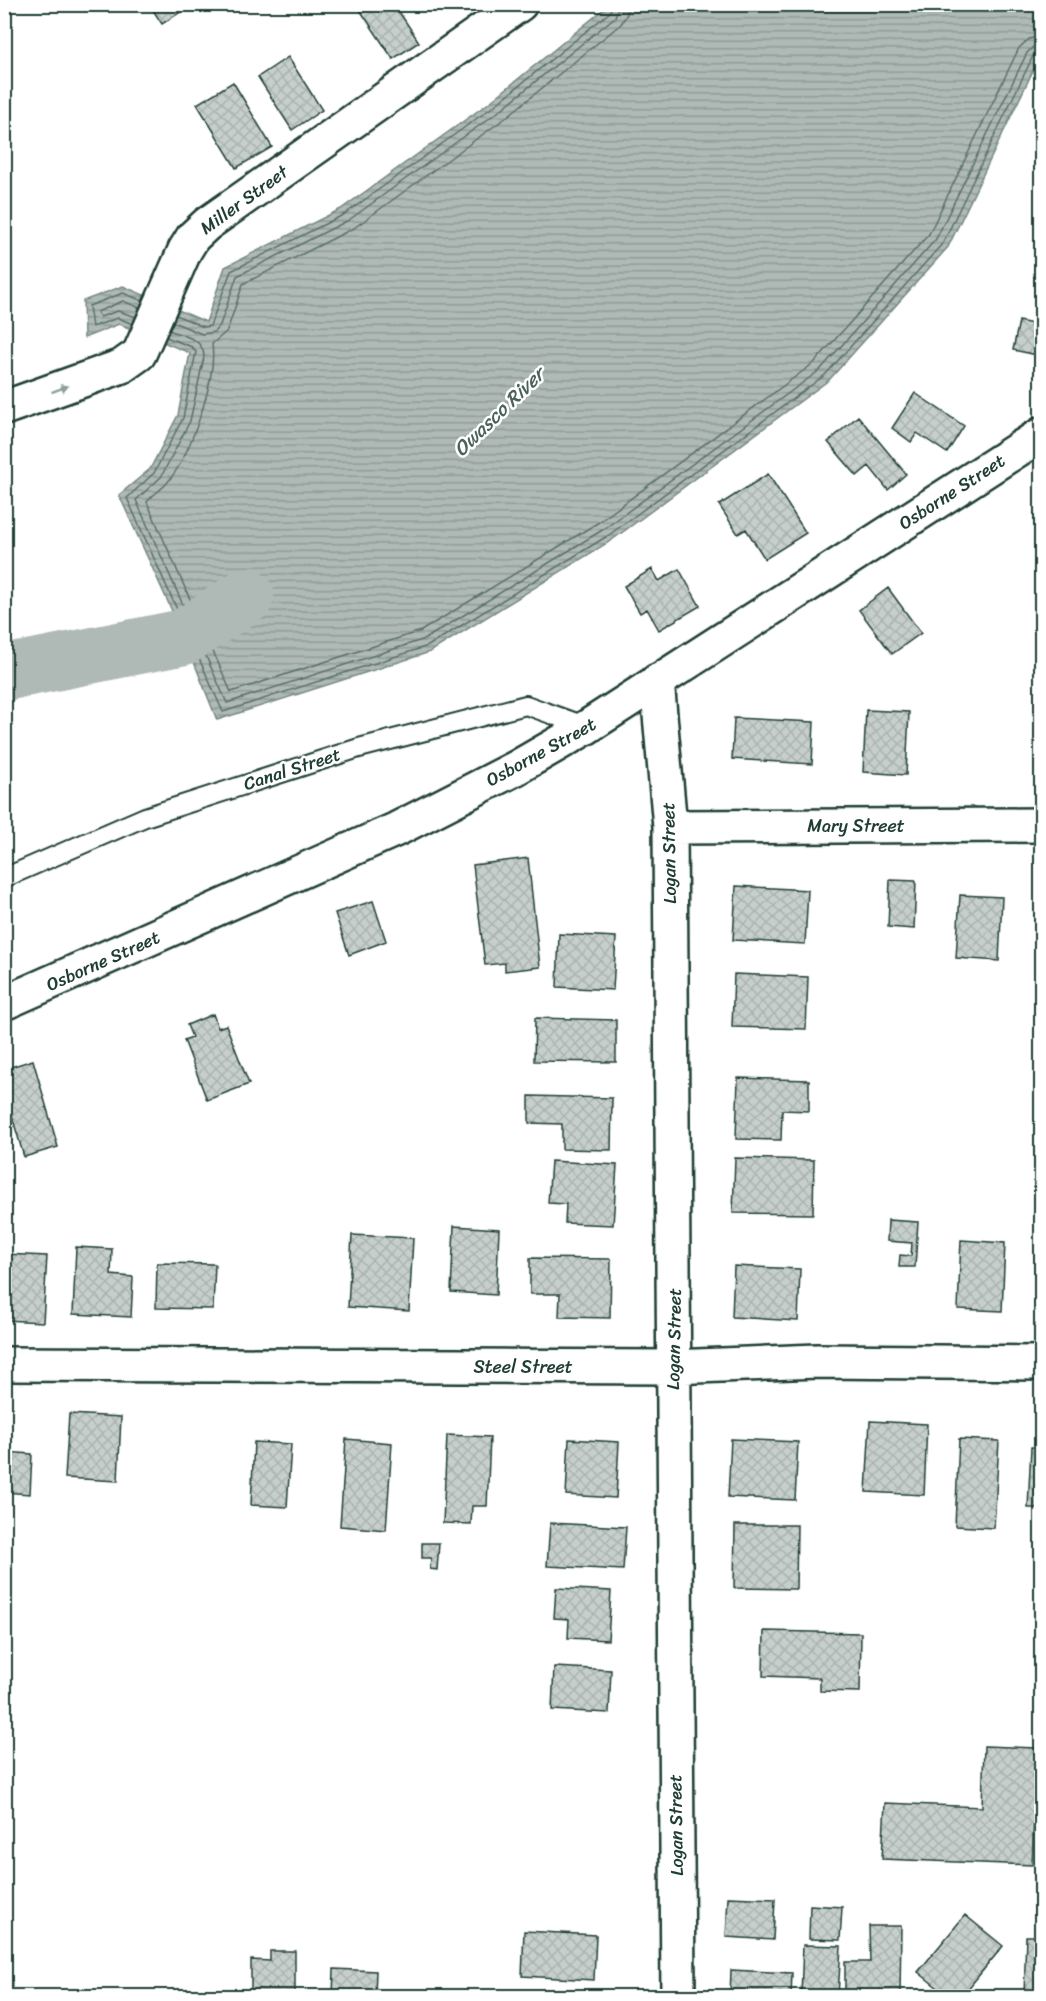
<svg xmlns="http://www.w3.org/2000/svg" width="1046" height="2001" font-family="Sriracha,sans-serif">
<defs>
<pattern id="water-rules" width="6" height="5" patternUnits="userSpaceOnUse" patternTransform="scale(1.5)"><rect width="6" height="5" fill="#afbab7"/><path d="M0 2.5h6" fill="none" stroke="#8e9896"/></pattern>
<pattern id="building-cross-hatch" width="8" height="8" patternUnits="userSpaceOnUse" patternTransform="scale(1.5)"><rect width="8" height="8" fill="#c7cfcc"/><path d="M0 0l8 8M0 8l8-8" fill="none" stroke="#aab3b0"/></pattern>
</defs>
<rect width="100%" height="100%" fill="#fff"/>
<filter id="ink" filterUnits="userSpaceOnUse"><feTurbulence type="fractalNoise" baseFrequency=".0167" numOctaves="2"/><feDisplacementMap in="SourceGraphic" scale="12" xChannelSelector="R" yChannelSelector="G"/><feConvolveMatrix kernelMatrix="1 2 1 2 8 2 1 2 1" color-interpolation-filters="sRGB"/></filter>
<g filter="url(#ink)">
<path fill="url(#water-rules)" stroke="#758883" stroke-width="1.5" d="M609,5H1041V54L948,247L829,380L612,540L430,652L217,720L184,637L119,495L150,469L178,415L190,353L119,324L84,338L83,301L123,286L206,322L225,267L341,209L490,102Z"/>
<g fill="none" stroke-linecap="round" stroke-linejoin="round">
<path stroke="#596f68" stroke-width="1.5" d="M628,4L627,14L621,24L504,119L354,228L243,284L227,331L212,344C217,380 190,456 167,483C161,490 152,495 147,502L231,692L421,631L599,522L814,363L929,234L1019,48L1029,39L1042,36
M176,315L204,327L210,326L231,271L345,214L494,106L610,12L612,4
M136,317L118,311L100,317L97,312L123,301L140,308
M173,322L202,334L214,332L220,325L237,276L349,220L498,112L615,17L619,4
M133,324L118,318L92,327L89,306L123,293L143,301
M169,330C183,336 204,338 204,357L190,421L161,477L136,500L227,703L425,639L604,529L820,370L936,239L1027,53L1033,47L1042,45
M166,337L192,347L196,352L183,418L154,473L127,498L223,712L428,646L609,535L825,375L943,243L1033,56L1042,53"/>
<path stroke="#afbab7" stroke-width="56" d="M4,673L184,637L246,596"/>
</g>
<path fill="url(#building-cross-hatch)" stroke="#1f3d34" stroke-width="1.5" d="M149,4H193L162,24Z
M363,4H394L419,42L393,59L358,7Z
M288,57L322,110L292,130L258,77Z
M233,82L272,147L236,168L197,104Z
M1019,321L1042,326V356L1013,350Z
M915,393L964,426L947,453L917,433L911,442L892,428Z
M858,416L906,474L888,490L869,466L857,476L828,442Z
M768,474L806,533L765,559L746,529L738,534L719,505Z
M652,569L659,581L679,569L700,606L659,630L647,609L640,613L624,586Z
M888,588L921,633L892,654L859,610Z
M866,710L909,712L906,775L863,772Z
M734,718L814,722L812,764L732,759Z
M528,858L540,967L505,971V963L485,965L473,865Z
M890,880L916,881L914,929L888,927Z
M1039,883H1042V955L1036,954Z
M736,886L808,890L805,944L733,940Z
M960,895L1002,897L999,961L956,958Z
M373,901L386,941L349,955L335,913Z
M559,934L616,937L613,990L557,987Z
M734,974L808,977L806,1029L732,1027Z
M213,1014L218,1028L226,1025L249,1084L207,1100L184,1040L192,1037L187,1025Z
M535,1018L616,1020V1062L534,1061Z
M33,1060L58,1147L24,1157L4,1089V1069Z
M738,1078L809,1080V1111L782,1110L781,1140L736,1139Z
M529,1096L612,1098L611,1150L562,1149V1124L529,1123Z
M735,1158L814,1160L813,1214L733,1213Z
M551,1161L617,1165L613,1225L565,1223L566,1204L548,1203Z
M888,1220L918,1222L915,1267H899L900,1255L911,1256L912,1243L887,1241Z
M454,1226L499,1229L496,1295L451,1292Z
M352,1235L413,1238L409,1311L348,1307Z
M961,1240L1005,1243L1002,1311L958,1309Z
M76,1247L112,1249L111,1275L133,1277L131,1317L73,1314Z
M4,1254L47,1256L43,1322L4,1320Z
M530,1258L611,1259L610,1318L559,1317L560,1294H530Z
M157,1263L215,1264L213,1309L156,1308Z
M734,1266L800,1269L798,1321L732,1317Z
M69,1414L121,1417L118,1481L65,1478Z
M870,1421L927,1424L924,1495L866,1492Z
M447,1435L490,1437L487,1506H472L471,1524L443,1523Z
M346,1439L392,1443L386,1530L340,1526Z
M569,1439L619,1442L616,1498L566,1495Z
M731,1439L798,1442L795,1500L728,1497Z
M959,1439L999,1441L994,1528L955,1526Z
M254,1442L291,1444L287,1507L251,1505Z
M1031,1447L1042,1448V1508H1028Z
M4,1452L32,1454L30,1494L4,1492Z
M550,1523L626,1527L623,1570L547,1566Z
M735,1525H797L796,1589L734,1588Z
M422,1543H439L437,1570L430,1569L431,1558H422Z
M556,1588L611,1591L608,1640L568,1638L569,1619L554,1618Z
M764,1631L861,1633L860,1692L820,1691V1678L763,1676Z
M554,1667L611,1670L609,1713L552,1710Z
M984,1746L1037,1748L1032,1865L882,1859L885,1803L982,1807Z
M728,1897L775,1899L773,1940L726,1937Z
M810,1905L842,1907L840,1940L809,1939Z
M965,1915L1003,1946L962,1996H948L918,1972Z
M869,1926H901L900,1996H845V1962H870Z
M524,1931L596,1935L594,1980L522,1976Z
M1026,1936H1042V1996H1024Z
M803,1945L841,1946L838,1996H801Z
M270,1951H295V1996H251V1960L270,1961Z
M334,1969L376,1971L375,1996H333Z
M731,1970L792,1973L791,1996H730Z"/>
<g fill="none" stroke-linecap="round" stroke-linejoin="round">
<defs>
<path id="lane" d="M4,878L145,817L359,748L526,705L587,727"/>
<path id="street" d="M4,408L122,366L139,354L185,250L193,237L207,224L520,4
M657,681L670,827L678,1996
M670,827L1042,825
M4,1003L397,829L516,768L587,727L1042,434
M4,1364L672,1367L817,1361L1042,1363"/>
</defs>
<use href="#lane" stroke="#1f3d34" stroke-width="22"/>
<use href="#street" stroke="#1f3d34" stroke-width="38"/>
<use href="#lane" stroke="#fff" stroke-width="18"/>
<use href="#street" stroke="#fff" stroke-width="33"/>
</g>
<defs><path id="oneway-solid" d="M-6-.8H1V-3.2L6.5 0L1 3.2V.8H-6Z" transform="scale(1.5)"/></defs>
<use fill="#8f9e9a" href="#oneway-solid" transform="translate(60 389) rotate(-20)"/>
</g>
<g text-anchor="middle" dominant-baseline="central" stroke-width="5" stroke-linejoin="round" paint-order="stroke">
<g font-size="18" fill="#1f3d34" stroke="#fff">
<text transform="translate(244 200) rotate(-36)">Miller Street</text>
<text transform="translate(952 492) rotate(-33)">Osborne Street</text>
<text transform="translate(541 752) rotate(-29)">Osborne Street</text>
<text transform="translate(292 769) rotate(-18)">Canal Street</text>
<text x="856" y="826">Mary Street</text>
<text transform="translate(669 853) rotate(-91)">Logan Street</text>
<text transform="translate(103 961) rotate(-24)">Osborne Street</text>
<text transform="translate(674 1339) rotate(-89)">Logan Street</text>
<text x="523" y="1367">Steel Street</text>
<text transform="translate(676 1825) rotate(-91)">Logan Street</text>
</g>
<g font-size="20" font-style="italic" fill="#4a625b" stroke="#fff">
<text transform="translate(499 412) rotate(-44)">Owasco River</text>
</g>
</g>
<rect width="1046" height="2001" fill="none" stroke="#fff" stroke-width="24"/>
<rect x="12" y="12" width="1022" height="1977" fill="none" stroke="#1f3d34" stroke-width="2" filter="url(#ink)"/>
</svg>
